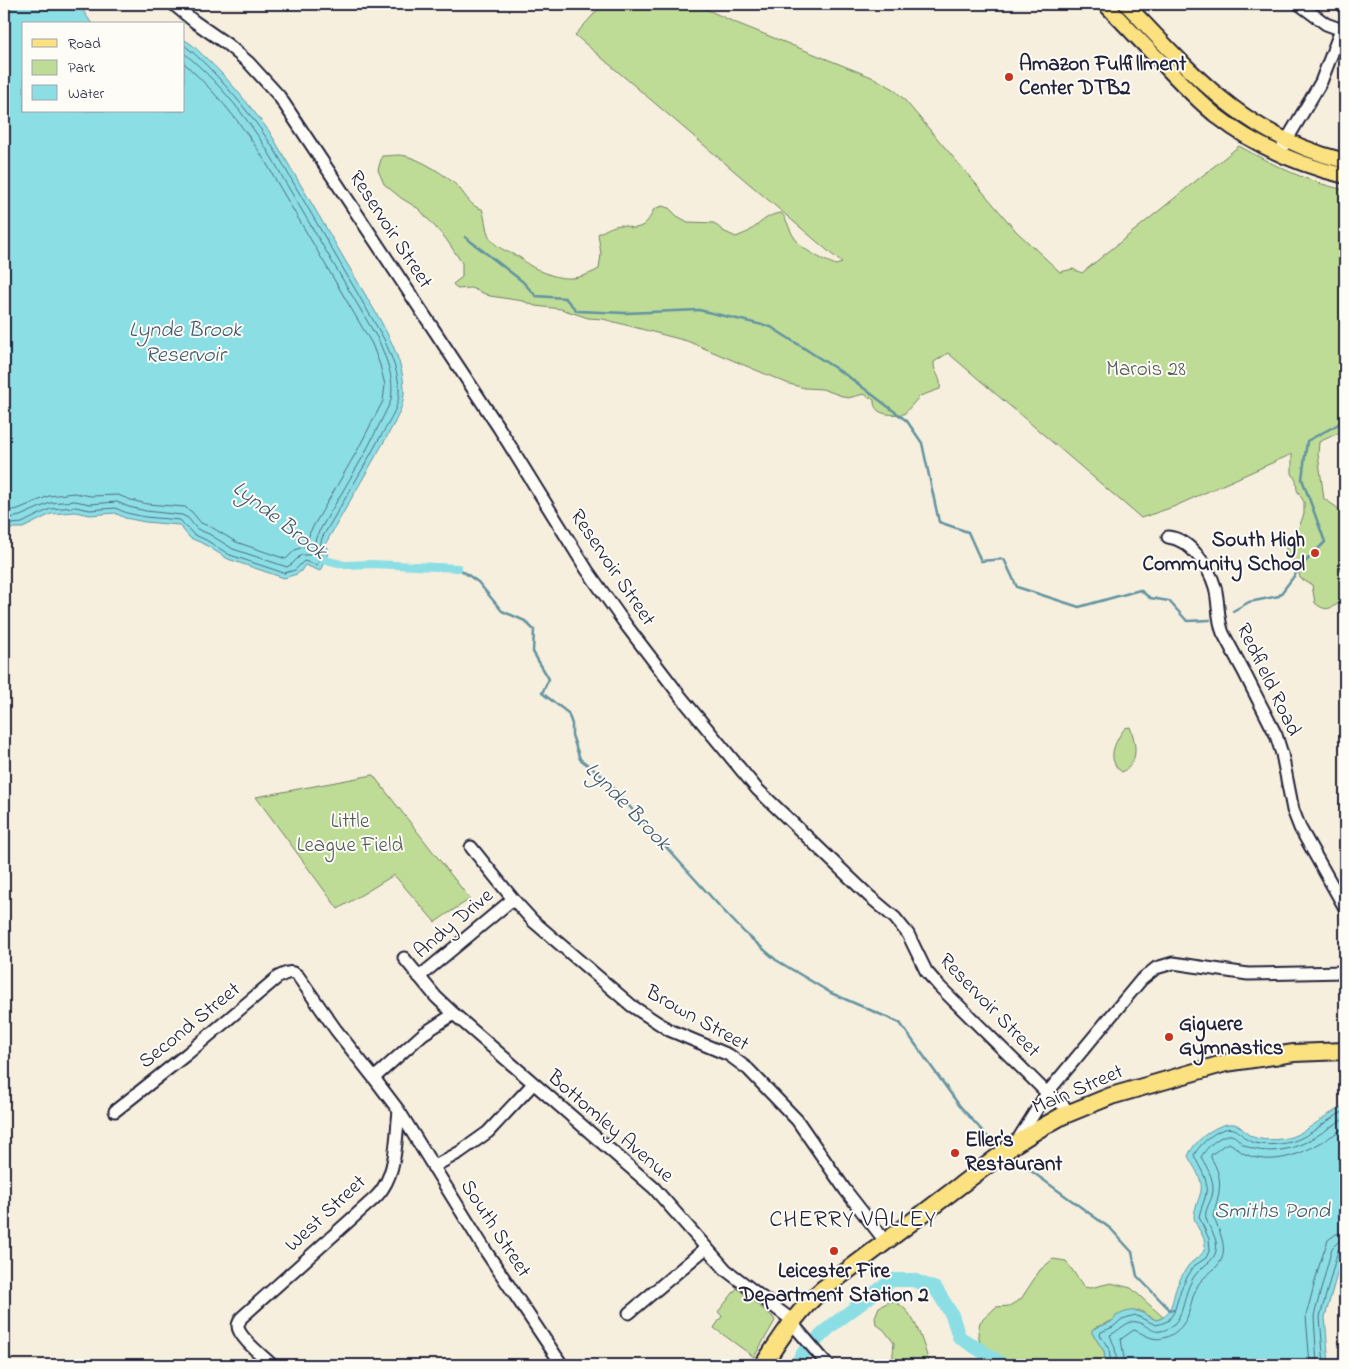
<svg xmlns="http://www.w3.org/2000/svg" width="1349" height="1369" font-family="'Indie Flower',sans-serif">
<rect width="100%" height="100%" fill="#f7efdd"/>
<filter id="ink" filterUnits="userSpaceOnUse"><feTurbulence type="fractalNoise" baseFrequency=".02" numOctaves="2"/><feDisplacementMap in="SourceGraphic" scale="10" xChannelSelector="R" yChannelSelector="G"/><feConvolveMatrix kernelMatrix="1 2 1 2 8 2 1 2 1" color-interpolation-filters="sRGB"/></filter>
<g filter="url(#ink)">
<path fill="#bedc95" stroke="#707f68" d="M603,4H695L734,22L874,78L892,88L902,97L1016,231L1060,272L1073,269L1082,273L1239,146C1273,165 1307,182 1345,190V430L1319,442L1318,454L1324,499L1335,506L1345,515V602L1343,601C1330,608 1327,613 1315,603L1312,585L1300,578L1297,564L1286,555V540L1298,530L1304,514V502L1297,490L1296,481L1292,473V454L1173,507L1141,518L948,353L934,362C933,373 942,376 940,389L920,396L904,414C892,415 873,416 874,400L864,394L848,398L822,389L805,388L789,384L687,341L603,319L588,318L561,309L535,306L523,301L490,296L471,288L457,289L453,284L462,277V263L446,239L419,209L401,198L384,184L378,170L382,156C390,156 399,154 406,156C422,160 448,176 459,188C466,196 471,207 482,209C486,219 485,234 493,242C500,249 508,252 517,256C522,258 525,262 529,265C555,279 572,284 599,269L601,254L598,234C605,230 612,226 620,225C625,225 627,227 632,228C644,229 650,219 654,209L662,206L669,208L677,216L688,222L714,223L723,231L736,237C740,235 744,234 748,232C759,225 767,214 781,213C787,218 789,230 794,237C803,251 821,259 836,265L842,263L575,35Z
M1130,727C1136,743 1140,762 1122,772C1105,760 1115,741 1125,728Z
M373,775L470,899L435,922L394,875L338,909L256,797Z
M1053,1259L1066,1261L1084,1287L1090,1288L1111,1283L1131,1288L1164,1318L1156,1320L1139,1310L1094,1328L1092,1333L1104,1351L1106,1365H984L978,1332L980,1322L996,1307L1009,1306L1021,1299L1040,1270Z
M737,1288L773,1317L775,1321L754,1357L714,1328L722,1316L718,1312Z
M891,1301C915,1306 923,1345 930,1365H892L894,1343L884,1330L876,1324L875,1317L879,1307Z"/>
<path fill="#8cdee5" stroke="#6293a1" d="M4,4H73L82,9L92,24H24V111H184V40C192,43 198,51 205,57C229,79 249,105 269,131L379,318C391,340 405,367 404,394C403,410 392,427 385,440C366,474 346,507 327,541L325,545L329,551L320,571L305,565L301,571L297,574L284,578L228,559L204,544L190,538L179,525L145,522L125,518L115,513L90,515L75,512L51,514L23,528H13L4,534Z
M1345,1106V1245L1325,1317L1329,1365H1106L1104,1351L1092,1333V1330C1100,1325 1113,1325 1116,1316C1137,1306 1139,1312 1156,1320C1173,1317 1172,1298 1177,1286C1180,1279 1184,1272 1188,1266C1194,1258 1204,1257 1205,1246C1206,1236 1195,1227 1194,1217C1194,1210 1198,1202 1200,1195C1205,1180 1194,1168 1188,1156C1194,1141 1217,1122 1234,1124C1240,1125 1244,1131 1249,1135C1260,1142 1280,1140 1291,1137C1311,1130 1326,1113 1345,1106Z"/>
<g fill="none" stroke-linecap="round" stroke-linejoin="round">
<path stroke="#4c6d7f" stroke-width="1" d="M4,512L18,509L49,496L74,493L91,496L118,495L131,500L147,504L185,507L192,512L201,523L213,528L236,542L286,559L295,550L306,546L310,532L357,451L383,401L385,385L380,365L372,344L278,184C254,138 222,98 184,63
M4,521L10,518L20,516L50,503L75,501L90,504L117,502L129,507L146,511L182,515L188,518L197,529L209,534L233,549L287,567L292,564L301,555H316L314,544L317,535L364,455L390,403C396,382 387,361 379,341L284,180C260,133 225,87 184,53
M4,528L12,524L22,523L50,509L75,507L90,510L115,508L127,513L145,517L180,520L193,534L206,540L230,555L284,573L295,570L304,561L317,565L323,552L320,546L322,538C341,505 361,473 379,439C387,426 398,409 399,394C400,375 391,356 384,339L290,177C272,142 249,112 223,83C211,69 198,56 184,45
M1111,1365L1109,1349L1100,1335L1101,1332L1113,1327L1122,1319L1135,1315L1156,1325L1160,1324L1168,1321L1174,1312L1181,1289L1186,1279L1194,1266L1206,1258L1210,1249L1209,1239L1199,1217C1200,1209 1205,1201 1206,1193C1209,1178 1199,1168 1194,1155C1200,1144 1219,1125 1234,1129C1239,1130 1242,1136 1246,1139C1258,1147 1278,1145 1291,1142C1312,1136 1326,1119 1345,1111
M1117,1365L1115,1348L1110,1335C1118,1332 1128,1319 1137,1322C1149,1325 1153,1337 1169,1328C1184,1319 1183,1298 1190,1284C1192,1280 1195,1274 1199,1271C1206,1263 1213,1262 1216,1251C1219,1238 1209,1230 1206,1218C1204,1211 1210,1203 1212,1196C1216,1182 1208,1169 1201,1157C1206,1148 1220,1134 1231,1135C1236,1136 1240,1142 1243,1144C1253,1151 1269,1152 1281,1150C1306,1147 1324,1130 1345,1118
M1125,1365L1121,1339L1134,1330C1140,1332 1145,1336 1152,1338C1167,1342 1183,1329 1188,1315C1191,1306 1192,1297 1196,1289C1201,1278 1206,1277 1214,1269C1232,1254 1220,1233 1213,1216C1219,1193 1225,1180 1211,1158V1155L1224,1145L1229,1143C1235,1146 1239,1151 1245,1154C1280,1170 1318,1146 1345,1127
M1310,1365L1306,1316L1319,1266L1328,1240L1336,1234L1345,1233
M1317,1365L1314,1316L1332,1248L1338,1242L1345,1240
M1324,1365L1320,1317L1338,1250L1341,1247H1345"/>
<path stroke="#6293a1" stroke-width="2.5" d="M465,237L522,281L536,296L565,298L577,311L625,313L699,310L771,327L849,377L907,421L922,443L939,522L968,532L981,561L1004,559L1017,587L1079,607L1140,590L1150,598L1169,601L1187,621L1210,620
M458,568L478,582L502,611L525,621L534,630L533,652L549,679L542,693L568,713L572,724V735L580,759L601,775L722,909L745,933L776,960L831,993L900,1023L959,1105L995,1145L1001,1149
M1233,611L1249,602L1279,596L1304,563L1325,542L1302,479L1307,441L1337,425L1345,418
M1009,1155L1111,1229L1132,1252L1137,1276L1170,1310H1173"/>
<path stroke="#8cdee5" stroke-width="8" d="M326,560L345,565L372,564L458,568"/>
<path stroke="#8cdee5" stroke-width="14" d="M796,1365L804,1352L831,1326L892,1280H913L936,1289L952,1315L959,1337L1004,1365"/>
<defs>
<path id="minor" d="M173,4L195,22L228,45L249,63L279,96L499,428L587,570L626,625L681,697L757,789L869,896L895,918L908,934L926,971L939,986L1047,1093L1063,1105L1070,1113
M1299,4L1326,24L1345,31
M1279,153L1321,82L1341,30
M1168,537C1190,539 1209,567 1215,587C1219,602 1217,618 1223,633L1245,674L1276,735L1282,754L1293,810L1300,828L1345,908
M471,847L513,899L533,921L632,1006L669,1030L729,1055L748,1069L797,1120L846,1191L885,1241
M404,958L436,997L454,1014L654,1188L726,1270L793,1321L797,1329L828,1365
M419,977L513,899
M115,1111L187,1054L278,977C286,973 291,970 298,976L336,1030L374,1078
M399,1111L487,1253L562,1365
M1017,1141L1047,1093L1141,980L1156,968L1173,963L1248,974L1345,972
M433,1167L460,1152L488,1132L533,1084
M629,1313L706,1248
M272,1365C264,1357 238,1337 238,1326C238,1323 240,1321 241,1318L367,1205C373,1200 379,1195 383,1188C397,1167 396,1135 399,1111L374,1078L423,1034L454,1014"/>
<path id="major" d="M1105,4C1125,25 1145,46 1166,67C1182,84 1199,102 1218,117C1255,146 1300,165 1345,176
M1126,4C1194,75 1244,136 1345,161"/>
<path id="highway" d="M763,1365C781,1338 798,1310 823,1289L1015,1144L1039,1129L1062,1116L1111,1096L1226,1063L1294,1053L1345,1051"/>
</defs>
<use href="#minor" stroke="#22223b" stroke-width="15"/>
<use href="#major" stroke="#22223b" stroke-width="18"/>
<use href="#highway" stroke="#22223b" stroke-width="20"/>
<use href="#minor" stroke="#fdfcf7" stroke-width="11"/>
<use href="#major" stroke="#fbe180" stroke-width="14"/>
<use href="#highway" stroke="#fbe180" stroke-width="16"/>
</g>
</g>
<g fill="#c8321e" stroke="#fdfcf7" stroke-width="2">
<circle cx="1009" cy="77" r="5"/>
<circle cx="1315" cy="553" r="5"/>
<circle cx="1169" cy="1037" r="5"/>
<circle cx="955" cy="1153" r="5"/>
<circle cx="834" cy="1251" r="5"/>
</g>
<g text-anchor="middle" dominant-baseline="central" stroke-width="4" stroke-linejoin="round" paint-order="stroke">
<g font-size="21" font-weight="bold" fill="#22223b" stroke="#fdfcf7" text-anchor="start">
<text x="1019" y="65">Amazon Fulfillment<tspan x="1019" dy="24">Center DTB2</tspan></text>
<text x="1305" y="541" text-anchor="end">South High<tspan x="1305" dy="24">Community School</tspan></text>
<text x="1179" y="1025">Giguere<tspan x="1179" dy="24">Gymnastics</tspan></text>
<text x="965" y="1141">Eller's<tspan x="965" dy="24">Restaurant</tspan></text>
<text x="834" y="1272" text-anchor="middle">Leicester Fire<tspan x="834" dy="24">Department Station 2</tspan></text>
</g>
<g font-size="21" fill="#22223b" stroke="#fdfcf7">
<text transform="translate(390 230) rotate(57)">Reservoir Street</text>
<text transform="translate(612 568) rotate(56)">Reservoir Street</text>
<text transform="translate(1268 680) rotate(64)">Redfield Road</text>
<text transform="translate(454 924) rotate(-40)">Andy Drive</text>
<text transform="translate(989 1006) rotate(46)">Reservoir Street</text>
<text transform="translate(697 1019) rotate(29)">Brown Street</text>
<text transform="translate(190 1026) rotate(-39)">Second Street</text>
<text transform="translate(1078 1090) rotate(-23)">Main Street</text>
<text transform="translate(610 1127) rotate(41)">Bottomley Avenue</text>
<text transform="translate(326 1214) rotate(-43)">West Street</text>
<text transform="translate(495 1229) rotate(57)">South Street</text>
</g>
<g font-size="21" fill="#515a56" stroke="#fdfcf7">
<text x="1146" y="370">Marois 28</text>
<text x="350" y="822">Little<tspan x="350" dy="24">League Field</tspan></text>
</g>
<g font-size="22" font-style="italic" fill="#425a6e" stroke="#fdfcf7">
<text x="185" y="331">Lynde Brook<tspan x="185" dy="25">Reservoir</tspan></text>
<text transform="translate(279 521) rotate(38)">Lynde Brook</text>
<text transform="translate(627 807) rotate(46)">Lynde Brook</text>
<text x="1272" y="1212">Smiths Pond</text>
</g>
<g font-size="24" letter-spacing="1" fill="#22223b" stroke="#fdfcf7">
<text x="853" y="1220">CHERRY VALLEY</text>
</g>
</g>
<rect width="1349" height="1369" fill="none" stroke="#fdfcf7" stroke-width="20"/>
<rect x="10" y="10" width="1329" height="1349" fill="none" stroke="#22223b" stroke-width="2" filter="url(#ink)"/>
<rect x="22" y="22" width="162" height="90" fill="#fdfcf7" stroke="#a5a5ac"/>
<rect x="32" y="39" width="25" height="8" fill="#fbe180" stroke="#a5a5ac"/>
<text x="68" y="48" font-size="15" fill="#22223b">Road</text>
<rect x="32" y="60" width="25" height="15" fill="#bedc95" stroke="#a5a5ac"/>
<text x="68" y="72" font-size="15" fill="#22223b">Park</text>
<rect x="32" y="85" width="25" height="15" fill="#8cdee5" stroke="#a5a5ac"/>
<text x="68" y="98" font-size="15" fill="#22223b">Water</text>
</svg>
